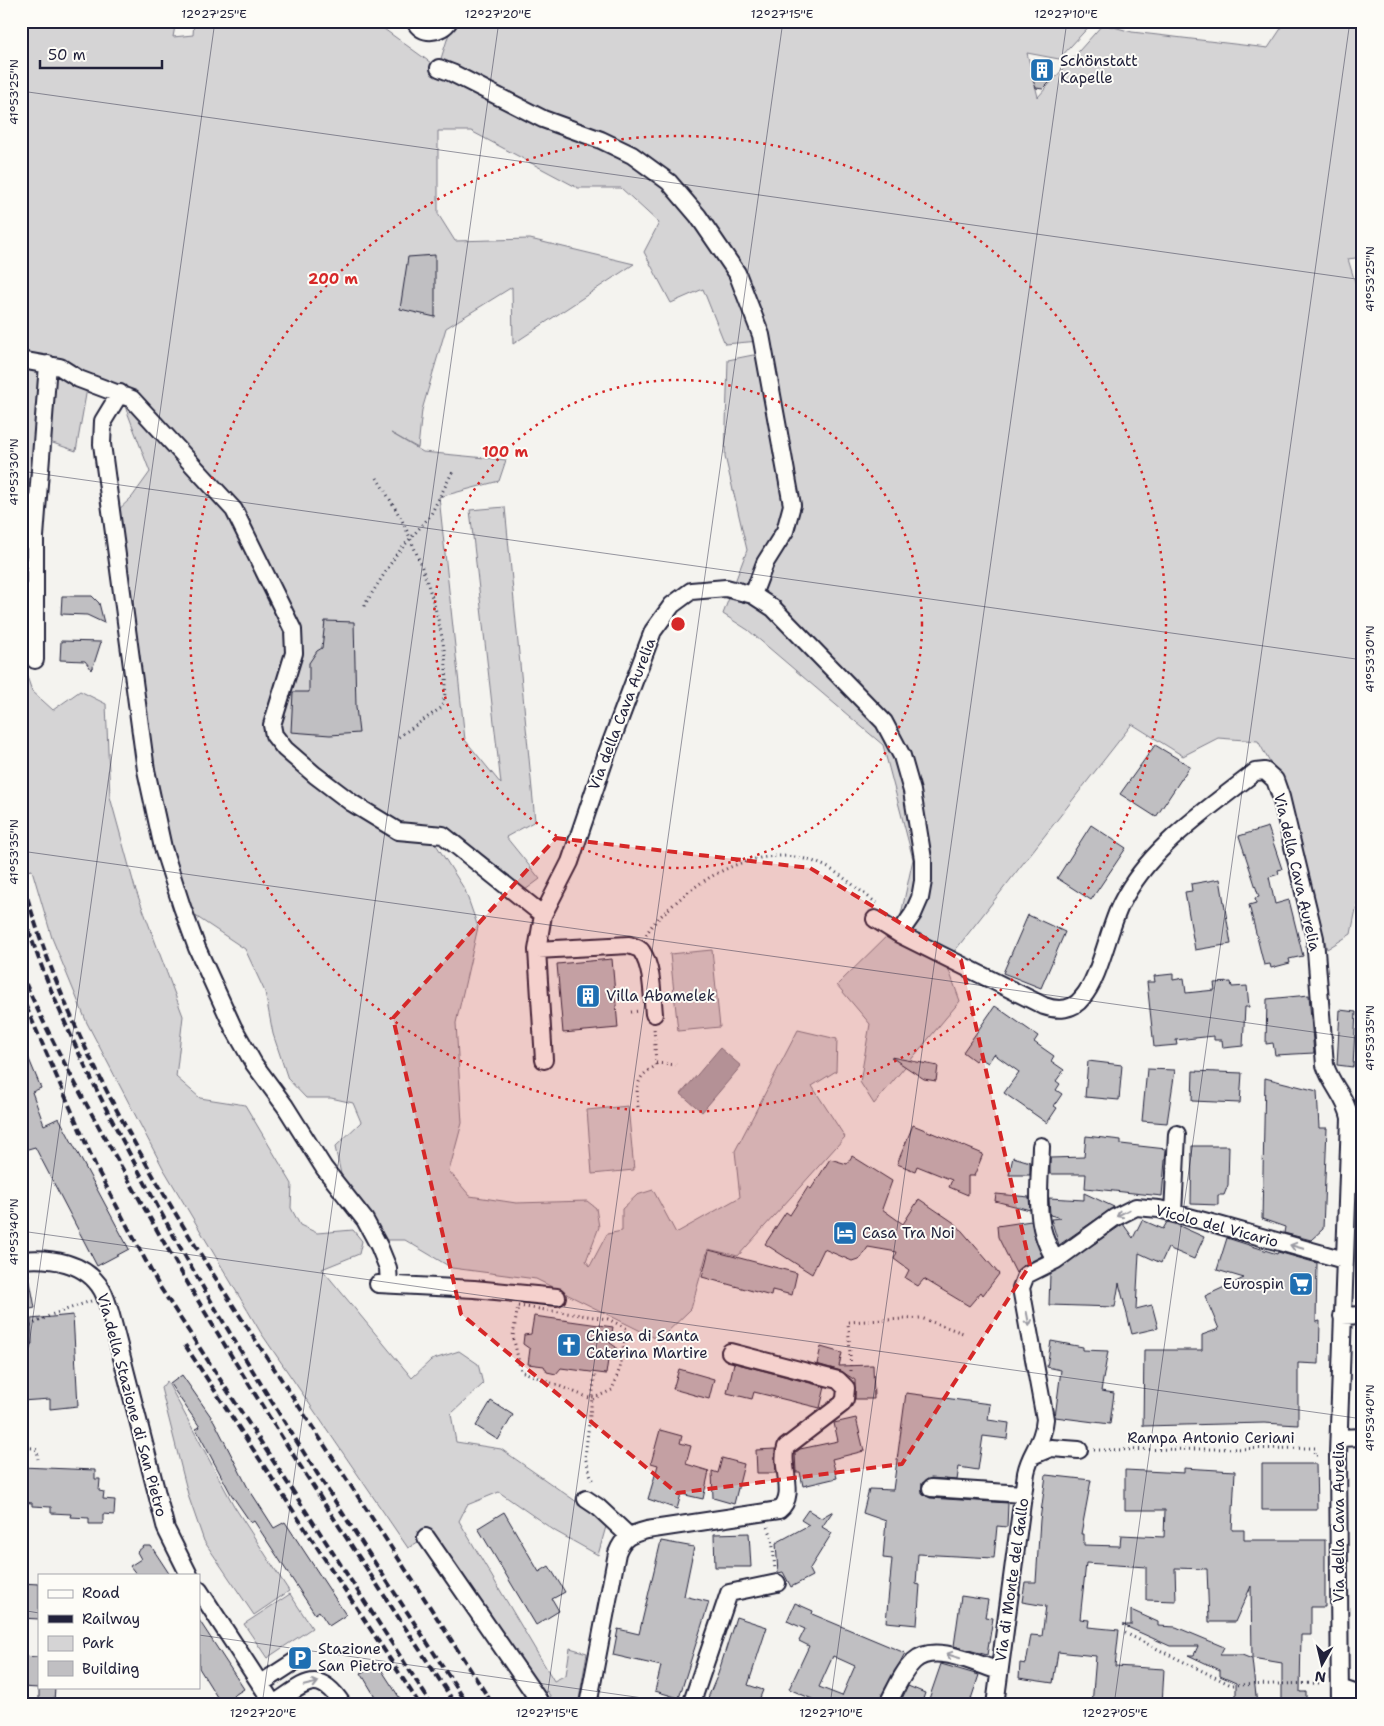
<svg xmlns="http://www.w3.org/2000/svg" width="1384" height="1726" font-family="'Shantell Sans',sans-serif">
<rect width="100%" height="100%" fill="#f4f3ef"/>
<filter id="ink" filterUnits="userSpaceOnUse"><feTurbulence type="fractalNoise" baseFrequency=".02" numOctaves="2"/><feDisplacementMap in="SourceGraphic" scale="10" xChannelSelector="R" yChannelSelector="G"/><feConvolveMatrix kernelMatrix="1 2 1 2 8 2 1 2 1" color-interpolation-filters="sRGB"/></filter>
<g filter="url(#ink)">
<path fill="#d5d4d5" stroke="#7c7b88" d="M21,21H176L173,37L193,35L194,21H373L438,68L453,21H1094L1059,59L1027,53L1038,97L1103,24L1132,32L1268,48L1286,21H1363V257L1348,259L1363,308V874L1351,934L1327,949L1278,777L1258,741L1218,738L1183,756L1132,724L946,962L960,1001L874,1104L860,1082L870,1024L837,985L899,924L913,859L883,745L748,630L723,614L747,550L725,456L728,360L753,355L775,363L771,340L725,344L703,289L671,303L644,252L659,223L621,188H578L471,131H438V214L455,241L530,239L634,264L513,344L512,287L446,328L422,410L418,448L391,433L423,452L506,460L499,481L439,497L465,740L501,784L470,510L505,507L535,821L506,837L540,879L513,899L442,826L428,832L465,890L478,927L456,1023L462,1123L449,1171L470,1196L516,1203L587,1201L596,1208L599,1227L586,1261L590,1266L607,1234L622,1231V1209L637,1195L653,1190L676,1233L740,1197L735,1151L798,1030L837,1039L836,1071L812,1086L845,1137L738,1256L708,1249L691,1309L659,1340L536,1279L452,1268L405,1240H382L341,1174L335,1147L361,1122L353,1103L331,1098H306L288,1079L273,1034L265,992L245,949L182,907L163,848L113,515L132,497L150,472L120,393L88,383L76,451L44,440L22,662L32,691L53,710L80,691L106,704L110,797L135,888L183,1016L176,1077L200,1098L245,1105L292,1184L291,1208L300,1225L317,1233L353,1230L362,1241L359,1254L322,1269L412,1378L431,1360L459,1351L478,1364L483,1384L451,1414L456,1442L501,1449L607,1523L598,1555L555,1531L499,1492L467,1505L459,1521L554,1681L566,1675L570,1648L587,1653L578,1705H556L547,1691L539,1700L426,1537L408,1548L261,1333L163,1168L87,1023L52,938L32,870L21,872Z
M712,950L720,1027L678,1031L670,954Z
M628,1106L634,1170L592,1174L587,1110Z
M1363,1355V1418H1359Z
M167,1381L234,1506L289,1591L254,1615L204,1541L189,1498L161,1388Z
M290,1594L312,1628L267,1658L244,1624Z"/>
<path fill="#acacb2" stroke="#757582" d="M720,1048L741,1066L702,1112L681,1094Z"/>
<path fill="#c0bfc2" stroke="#22223b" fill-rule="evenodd" d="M1037,60L1050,62L1049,83L1043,89L1036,88L1032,78Z
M435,255V317L400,309L408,257Z
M62,596H92L99,603L104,623L87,615L61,614Z
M325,621L354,622L356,707L359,733L330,735L291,732L293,692H309V663L317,651L322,648Z
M61,641L101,642L92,670L85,661L60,660Z
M1155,745L1190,766L1156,817L1120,794Z
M1091,825L1126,848L1091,900L1057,878Z
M1268,827L1282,869L1278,870L1279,874L1269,877L1275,904L1289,900L1303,956L1289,959L1290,963L1271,968L1270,964L1264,965L1249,905L1256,903L1255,898L1259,897L1239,836Z
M1220,879L1231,944L1195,950L1185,892L1192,891L1191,884Z
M1028,915L1065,932L1041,988L1003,973Z
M612,959L618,1028L563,1033L557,964Z
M1173,974V980L1184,978L1186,993L1215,990L1214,983L1231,982L1232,987L1247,986L1249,1007H1245L1243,1046L1223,1048L1222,1040H1214V1036L1176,1040L1177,1045L1154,1047L1147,982H1155L1154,976Z
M1309,995L1314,1053L1275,1055L1273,1043L1266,1044L1267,999Z
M995,1006L1038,1036L1034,1042L1054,1056L1051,1061L1064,1070L1056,1081L1060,1084L1056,1090L1062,1094L1054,1106L1057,1108L1047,1123L1004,1093L1019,1072L994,1054L988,1063L978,1057L975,1061L963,1052Z
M1340,1010L1356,1012L1353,1067L1337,1065Z
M21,1040L41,1088L32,1092L44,1125L59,1118L129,1249L97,1266L35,1147L21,1151Z
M891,1057L938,1066L936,1081L924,1079Z
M1088,1061L1122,1065L1119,1100L1085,1097Z
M1147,1069L1175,1070L1167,1123L1142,1121Z
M1193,1071L1242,1073L1240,1103L1192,1101Z
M1265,1078L1317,1091L1319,1128H1327L1323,1229L1311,1240L1284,1233L1285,1227L1262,1219Z
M913,1125L983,1154L974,1176H968V1195L949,1187L952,1180L917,1166L915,1171L897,1164Z
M1086,1136L1121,1140V1144L1166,1149L1162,1196L1085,1188L1086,1174H1050V1158L1084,1157Z
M1192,1146H1229L1228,1185L1224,1195H1218V1205L1191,1204Z
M852,1156L892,1181L882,1209L903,1224L919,1199L956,1224L999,1274L983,1295L981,1292L969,1306L924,1279L918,1286L905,1278L909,1270L894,1259L897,1252L868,1247L861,1258L852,1261L824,1249L812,1274L765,1244L786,1212L790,1215L808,1187L811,1189L830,1159L847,1164Z
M1013,1157L1030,1162V1175H1009Z
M1084,1193L1114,1207L1059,1245L1051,1219L1061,1218L1050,1215L1049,1198L1084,1200Z
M996,1194L1029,1197L1030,1210L995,1201Z
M1142,1220L1163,1229L1167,1222L1175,1224L1204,1237L1194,1259L1168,1248L1161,1263L1139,1253L1136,1309L1152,1305L1158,1328L1132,1334L1119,1283L1115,1307L1049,1305L1050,1274L1123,1224L1133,1238Z
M1031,1221L1042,1256L1022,1266L1016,1273L998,1237L997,1226Z
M1227,1238L1277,1254L1278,1252L1317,1263L1316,1322L1320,1321L1319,1364L1298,1363V1425L1264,1423L1143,1426L1144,1350H1202V1335L1219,1329L1205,1296L1244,1278L1217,1270Z
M709,1250L797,1273L792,1295L772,1290L771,1296L702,1277Z
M28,1271L35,1308L21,1311V1272Z
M73,1315L78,1406L50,1409V1399L21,1401V1345L32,1344L31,1319Z
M534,1316L613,1327L610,1343L616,1347L615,1356L608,1360L606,1374L561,1368L556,1374L547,1372L544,1366L528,1364L530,1349L523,1344L524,1335L531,1334Z
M1051,1341L1083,1347V1350L1108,1351L1101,1391L1114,1393L1110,1424L1055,1417L1061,1370L1047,1367Z
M821,1347L842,1353L839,1366L873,1365L874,1399H855V1380L841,1371L817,1364Z
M734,1363L825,1387L820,1408L754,1392L752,1399L727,1393Z
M679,1369L714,1379L709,1399L673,1389Z
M182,1375L214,1421L247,1486L274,1528L285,1522L346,1615L329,1626L319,1611L315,1614L254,1521L251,1523L231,1494L196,1429L200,1427L170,1384Z
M906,1393L990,1404L988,1420L1009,1423L1007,1439L983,1436L978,1470L959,1467L957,1480L931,1478L922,1483V1493L930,1498L1008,1503L1007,1527L997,1526L994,1558L918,1554L916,1584L920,1585L917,1625L886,1622L892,1559L883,1558L886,1521L863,1513L869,1489L893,1490Z
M491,1401L513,1415L498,1440L476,1426Z
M856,1418L864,1451L832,1459L837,1478L803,1486L800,1472H796L795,1453L800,1449L838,1441L834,1423Z
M660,1430L682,1436L680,1443L691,1446L686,1464L709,1471L703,1499L681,1494L677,1509L648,1499L658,1465L651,1463Z
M775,1449L776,1473H757L756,1450Z
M722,1458L744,1464L734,1504L713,1498L712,1471L718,1473Z
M1262,1464H1316L1317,1510H1262Z
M21,1467L95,1470V1479H100L99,1491L104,1492L103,1499L115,1500L114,1515L103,1514V1524H89V1518L70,1517L71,1514L51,1513V1507L32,1506V1503L21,1502Z
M1184,1468L1235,1471L1232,1530H1244V1540H1325V1607H1311V1635H1301L1300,1692H1306V1705H1282V1663L1252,1658L1251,1586L1235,1622H1209L1207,1569L1175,1568L1176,1601L1146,1600V1567L1086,1563L1080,1619L1089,1620L1088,1627L1119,1630L1115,1666L1164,1669L1162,1705H1092L1096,1656L1058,1652L1053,1683L1019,1678L1020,1663L1026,1664L1031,1635L1042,1636L1046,1606L1022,1602L1025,1582H1036L1040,1520L1046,1475L1091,1480L1081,1534H1084V1545L1120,1546L1121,1535L1164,1537L1165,1510H1125V1470L1184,1473Z
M808,1510L821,1518L833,1511L822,1527L832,1533L809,1570L812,1576L791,1587L783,1572L778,1573L776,1543L809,1525L801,1520Z
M504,1512L539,1572L549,1566L565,1592L552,1599L559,1611L536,1625L478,1528Z
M749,1533L751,1567H715L714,1534Z
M661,1541L694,1547L684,1596L709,1602L679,1698L655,1691L661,1666L613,1655L618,1629L639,1634Z
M144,1546H151L170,1575H137L130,1566L141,1559L137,1552Z
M21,1583L39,1584V1619L21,1618Z
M961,1596L988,1600L985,1617L993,1618L987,1655L954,1646Z
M795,1603L813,1611L812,1614L905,1653L877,1705H826L789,1689L809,1646L799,1641L805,1629L787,1621ZM833,1656L855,1666L842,1696L819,1687Z
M1131,1610L1158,1622V1626L1176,1627L1224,1647L1220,1655H1242L1252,1659L1257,1705H1236V1683L1220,1676V1670L1188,1655H1194L1198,1646H1170L1123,1625H1131Z
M736,1617L767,1627L748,1685L763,1690L757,1705H721L707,1700L718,1674Z
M199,1620L244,1689L233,1696L239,1705H222L199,1668Z
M21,1656L39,1657V1687H55L54,1702L39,1701V1688L21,1687Z
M377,1663L401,1700L393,1705H380L361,1673Z
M941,1664L979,1675L969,1705H946L929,1699Z
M908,1686L925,1693L921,1705H899Z"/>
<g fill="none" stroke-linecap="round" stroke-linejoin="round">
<defs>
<path id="minor" d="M415,21C421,36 442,33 449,21
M439,68L452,73L543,119L601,140L632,155L669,182L698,216L737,273L761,335L792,505L785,531L765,563L753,595
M21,360L60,367L79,379L132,399L234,510L293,630L294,653L272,725L274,735L285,749L315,775L352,803L398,831L443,835L543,915
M120,393L103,421L102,444L146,770L163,848L182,907L197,948L233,1027L254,1064L285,1106L324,1168L365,1220L379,1246L388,1268L389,1284
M35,660V537L48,364
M875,919L899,934L1044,1006C1058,1011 1073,1010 1082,998C1100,978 1108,930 1121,904C1149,847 1207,810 1255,772L1265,771L1275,780L1281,797L1315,938L1325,1065C1331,1085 1346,1097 1350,1118L1338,1454L1340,1705
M537,950L629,945C634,947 640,948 642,952C653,969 652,995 654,1014
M544,1060L537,950L543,915L570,862L607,753L653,631L672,605L691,591L726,588L753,595L773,608L884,722L902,756L912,791L923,859V881L920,898L913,914L899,934
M1041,1146C1040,1184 1032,1227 1056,1260
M1173,1213L1177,1134
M21,1260C50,1257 86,1262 102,1290C107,1299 109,1309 112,1319L166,1529L189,1575
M378,1284L474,1289L557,1297
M1342,1316L1363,1315
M1339,1438L1363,1437
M1032,1456L1051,1448L1079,1450
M931,1488L1023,1494
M586,1499L598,1507L628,1535
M426,1537L542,1705
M199,1590L274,1705
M260,1684L300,1658
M1340,1688L1363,1696
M272,1705C304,1685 317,1665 343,1705
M588,1705L617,1553C623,1537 631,1534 647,1530L779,1510C798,1495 779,1466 786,1447L842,1404L845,1399L846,1388L838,1380L730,1352
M691,1705L729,1593L777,1583
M887,1705C895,1691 902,1672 914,1661C934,1642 976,1664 999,1671
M995,1705L1026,1473C1030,1452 1043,1444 1045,1419L1021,1288L1026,1275L1056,1260L1114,1218L1136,1207L1159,1209L1215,1224L1344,1260"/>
</defs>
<use href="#minor" stroke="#22223b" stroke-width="20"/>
<path stroke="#22223b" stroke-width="3" stroke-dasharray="1 4" stroke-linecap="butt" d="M377,478C387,495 399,513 407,531C426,573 459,664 441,708L397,738
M364,606L396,555L430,516L454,469
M646,935C653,922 663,914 674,904C712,869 769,842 820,864C840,872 859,891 877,903
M631,1012L640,1011
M656,1063L676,1065
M638,1107C636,1087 636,1076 656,1066L654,1027
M518,1306L608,1319L626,1328L620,1368L612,1390L592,1399L521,1371L513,1336Z
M21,1330L51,1315L91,1301
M851,1371L848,1322L921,1318L963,1333
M21,1447L33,1448L37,1450L38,1459
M1094,1450L1315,1448L1314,1455H1318
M592,1480L585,1457L595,1373
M768,1527L772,1537L775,1570
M1125,1633L1231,1685L1322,1683"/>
<use href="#minor" stroke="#fdfcf7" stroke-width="16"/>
<path stroke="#22223b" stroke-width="4" stroke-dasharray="8 4" stroke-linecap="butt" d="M21,875C68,1054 182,1228 283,1382C353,1489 424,1597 493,1705
M21,907C49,997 91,1081 135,1164C233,1352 352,1527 468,1705
M21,973C54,1049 95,1120 136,1193C234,1369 345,1536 456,1705
M21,995L97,1169L158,1284L432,1705
M185,1345L420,1705"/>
</g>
<defs><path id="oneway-shaft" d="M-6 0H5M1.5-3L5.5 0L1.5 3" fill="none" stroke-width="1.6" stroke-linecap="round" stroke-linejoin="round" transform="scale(1.25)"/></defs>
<g stroke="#9a9aa2">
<use href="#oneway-shaft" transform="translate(1123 1213) rotate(152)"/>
<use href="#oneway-shaft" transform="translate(1297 1247) rotate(-164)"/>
<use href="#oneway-shaft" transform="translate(1028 1319) rotate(79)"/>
<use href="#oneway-shaft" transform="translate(953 1656) rotate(-163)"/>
<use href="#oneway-shaft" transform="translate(311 1684) rotate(-13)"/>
</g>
</g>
<path fill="#d62828" fill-opacity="0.2" stroke="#d62828" stroke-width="4" stroke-dasharray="10 6" stroke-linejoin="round" d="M556,838L810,868L961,960L1030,1265L902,1464L677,1493L461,1314L393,1018Z"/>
<path fill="none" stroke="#22223b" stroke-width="1" stroke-opacity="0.45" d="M21,91L1363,280M21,471L1363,660M21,851L1363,1039M21,1231L1363,1419M21,1402L215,21M21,1610L39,1613M199,1635L692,1705M262,1705L499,21M546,1705L783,21M830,1705L1067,21M1114,1705L1350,21"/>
<g fill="none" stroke="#d62828" stroke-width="2.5" stroke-dasharray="2.5 5">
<circle cx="678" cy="624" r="244"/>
<circle cx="678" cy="624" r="488"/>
</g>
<defs>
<symbol id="building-square" viewBox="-11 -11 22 22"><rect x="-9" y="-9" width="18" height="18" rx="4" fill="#1f6fb2" stroke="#fdfcf7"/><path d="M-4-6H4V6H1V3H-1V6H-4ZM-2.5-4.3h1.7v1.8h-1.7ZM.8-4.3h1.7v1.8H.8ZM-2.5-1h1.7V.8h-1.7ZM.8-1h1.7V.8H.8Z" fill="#fff"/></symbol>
<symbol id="hotel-square" viewBox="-11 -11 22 22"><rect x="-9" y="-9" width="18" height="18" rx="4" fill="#1f6fb2" stroke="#fdfcf7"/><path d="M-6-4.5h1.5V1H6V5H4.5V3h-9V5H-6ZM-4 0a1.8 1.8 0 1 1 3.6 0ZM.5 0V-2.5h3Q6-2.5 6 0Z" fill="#fff"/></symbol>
<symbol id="supermarket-square" viewBox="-11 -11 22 22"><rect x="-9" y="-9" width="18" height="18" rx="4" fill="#1f6fb2" stroke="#fdfcf7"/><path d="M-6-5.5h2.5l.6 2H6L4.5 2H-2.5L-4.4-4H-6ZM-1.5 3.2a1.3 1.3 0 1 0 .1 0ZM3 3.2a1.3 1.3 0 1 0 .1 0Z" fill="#fff"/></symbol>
<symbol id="church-square" viewBox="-11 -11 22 22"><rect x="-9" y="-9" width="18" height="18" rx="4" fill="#1f6fb2" stroke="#fdfcf7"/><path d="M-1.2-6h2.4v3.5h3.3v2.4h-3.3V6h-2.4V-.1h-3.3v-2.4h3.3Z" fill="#fff"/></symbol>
<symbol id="parking-square" viewBox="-11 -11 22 22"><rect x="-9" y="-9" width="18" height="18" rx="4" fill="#1f6fb2" stroke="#fdfcf7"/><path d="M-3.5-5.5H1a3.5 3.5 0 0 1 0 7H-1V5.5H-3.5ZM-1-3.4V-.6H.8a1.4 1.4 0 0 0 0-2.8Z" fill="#fff"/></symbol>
</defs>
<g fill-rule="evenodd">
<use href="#building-square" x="1028" y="56" width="28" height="28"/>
<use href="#building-square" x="574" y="982" width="28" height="28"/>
<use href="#hotel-square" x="831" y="1219" width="28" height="28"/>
<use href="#supermarket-square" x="1287" y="1270" width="28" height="28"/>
<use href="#church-square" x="555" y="1331" width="28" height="28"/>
<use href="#parking-square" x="286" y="1644" width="28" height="28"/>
</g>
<g text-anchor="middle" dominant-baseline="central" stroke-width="4" stroke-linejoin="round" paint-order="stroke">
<g font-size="15" fill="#22223b" stroke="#fdfcf7" text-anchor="start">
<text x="1060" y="61">Schönstatt<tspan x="1060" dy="17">Kapelle</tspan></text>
<text x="606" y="996">Villa Abamelek</text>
<text x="862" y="1233">Casa Tra Noi</text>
<text x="1284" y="1284" text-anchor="end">Eurospin</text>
<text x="586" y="1336">Chiesa di Santa<tspan x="586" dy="17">Caterina Martire</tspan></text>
<text x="318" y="1649">Stazione<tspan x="318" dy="17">San Pietro</tspan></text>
</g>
<g font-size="15" fill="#22223b" stroke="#fdfcf7">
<text transform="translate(622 714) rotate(-69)">Via della Cava Aurelia</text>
<text transform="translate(1297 872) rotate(77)">Via della Cava Aurelia</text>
<text transform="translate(1217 1226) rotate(15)">Vicolo del Vicario</text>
<text transform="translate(132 1405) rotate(75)">Via della Stazione di San Pietro</text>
<text x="1211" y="1438">Rampa Antonio Ceriani</text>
<text transform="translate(1339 1522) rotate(-90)">Via della Cava Aurelia</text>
<text transform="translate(1012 1580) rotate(-82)">Via di Monte del Gallo</text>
</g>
</g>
<circle cx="678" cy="624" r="8" fill="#d62828" stroke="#fdfcf7" stroke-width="2.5"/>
<g font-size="15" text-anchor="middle" font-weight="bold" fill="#d62828" stroke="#fdfcf7" stroke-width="4" stroke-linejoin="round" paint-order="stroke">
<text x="333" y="284">200 m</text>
<text x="505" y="457">100 m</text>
</g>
<rect width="1384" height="1726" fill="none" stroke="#fdfcf7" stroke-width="55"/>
<rect x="38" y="1574" width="162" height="115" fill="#fdfcf7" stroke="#a5a5ac"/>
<rect x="48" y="1590" width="25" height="8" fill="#fdfcf7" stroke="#a5a5ac"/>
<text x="82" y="1598" font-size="15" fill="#22223b">Road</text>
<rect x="48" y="1615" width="25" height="8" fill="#22223b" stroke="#a5a5ac"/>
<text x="82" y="1624" font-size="15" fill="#22223b">Railway</text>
<rect x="48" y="1636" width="25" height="15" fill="#d5d4d5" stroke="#a5a5ac"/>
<text x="82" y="1648" font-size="15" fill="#22223b">Park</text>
<rect x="48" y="1661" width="25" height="15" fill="#c0bfc2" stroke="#a5a5ac"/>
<text x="82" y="1674" font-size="15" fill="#22223b">Building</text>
<g transform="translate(1322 1664) rotate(188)" stroke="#fdfcf7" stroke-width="4" paint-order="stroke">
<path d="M0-4L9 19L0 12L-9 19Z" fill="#22223b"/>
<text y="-8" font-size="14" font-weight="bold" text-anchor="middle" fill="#22223b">N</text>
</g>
<path d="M40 60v8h122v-8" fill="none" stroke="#22223b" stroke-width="2.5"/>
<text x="48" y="60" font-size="15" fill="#22223b" stroke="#fdfcf7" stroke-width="4" paint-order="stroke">50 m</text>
<rect x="28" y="28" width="1328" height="1670" fill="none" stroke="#22223b" stroke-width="2"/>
<g font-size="12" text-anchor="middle" fill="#22223b">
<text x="214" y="18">12°27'25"E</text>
<text x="498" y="18">12°27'20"E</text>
<text x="782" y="18">12°27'15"E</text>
<text x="1066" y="18">12°27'10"E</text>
<text transform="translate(14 92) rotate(-90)" y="4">41°53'25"N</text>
<text transform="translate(1370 279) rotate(-90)" y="4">41°53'25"N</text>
<text transform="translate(14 472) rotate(-90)" y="4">41°53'30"N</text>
<text transform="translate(1370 659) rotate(-90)" y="4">41°53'30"N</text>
<text transform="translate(14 852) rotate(-90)" y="4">41°53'35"N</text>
<text transform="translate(1370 1038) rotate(-90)" y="4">41°53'35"N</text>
<text transform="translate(14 1232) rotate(-90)" y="4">41°53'40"N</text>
<text transform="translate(1370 1418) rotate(-90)" y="4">41°53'40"N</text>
<text x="263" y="1717">12°27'20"E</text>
<text x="547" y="1717">12°27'15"E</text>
<text x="831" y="1717">12°27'10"E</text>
<text x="1115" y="1717">12°27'05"E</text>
</g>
</svg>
